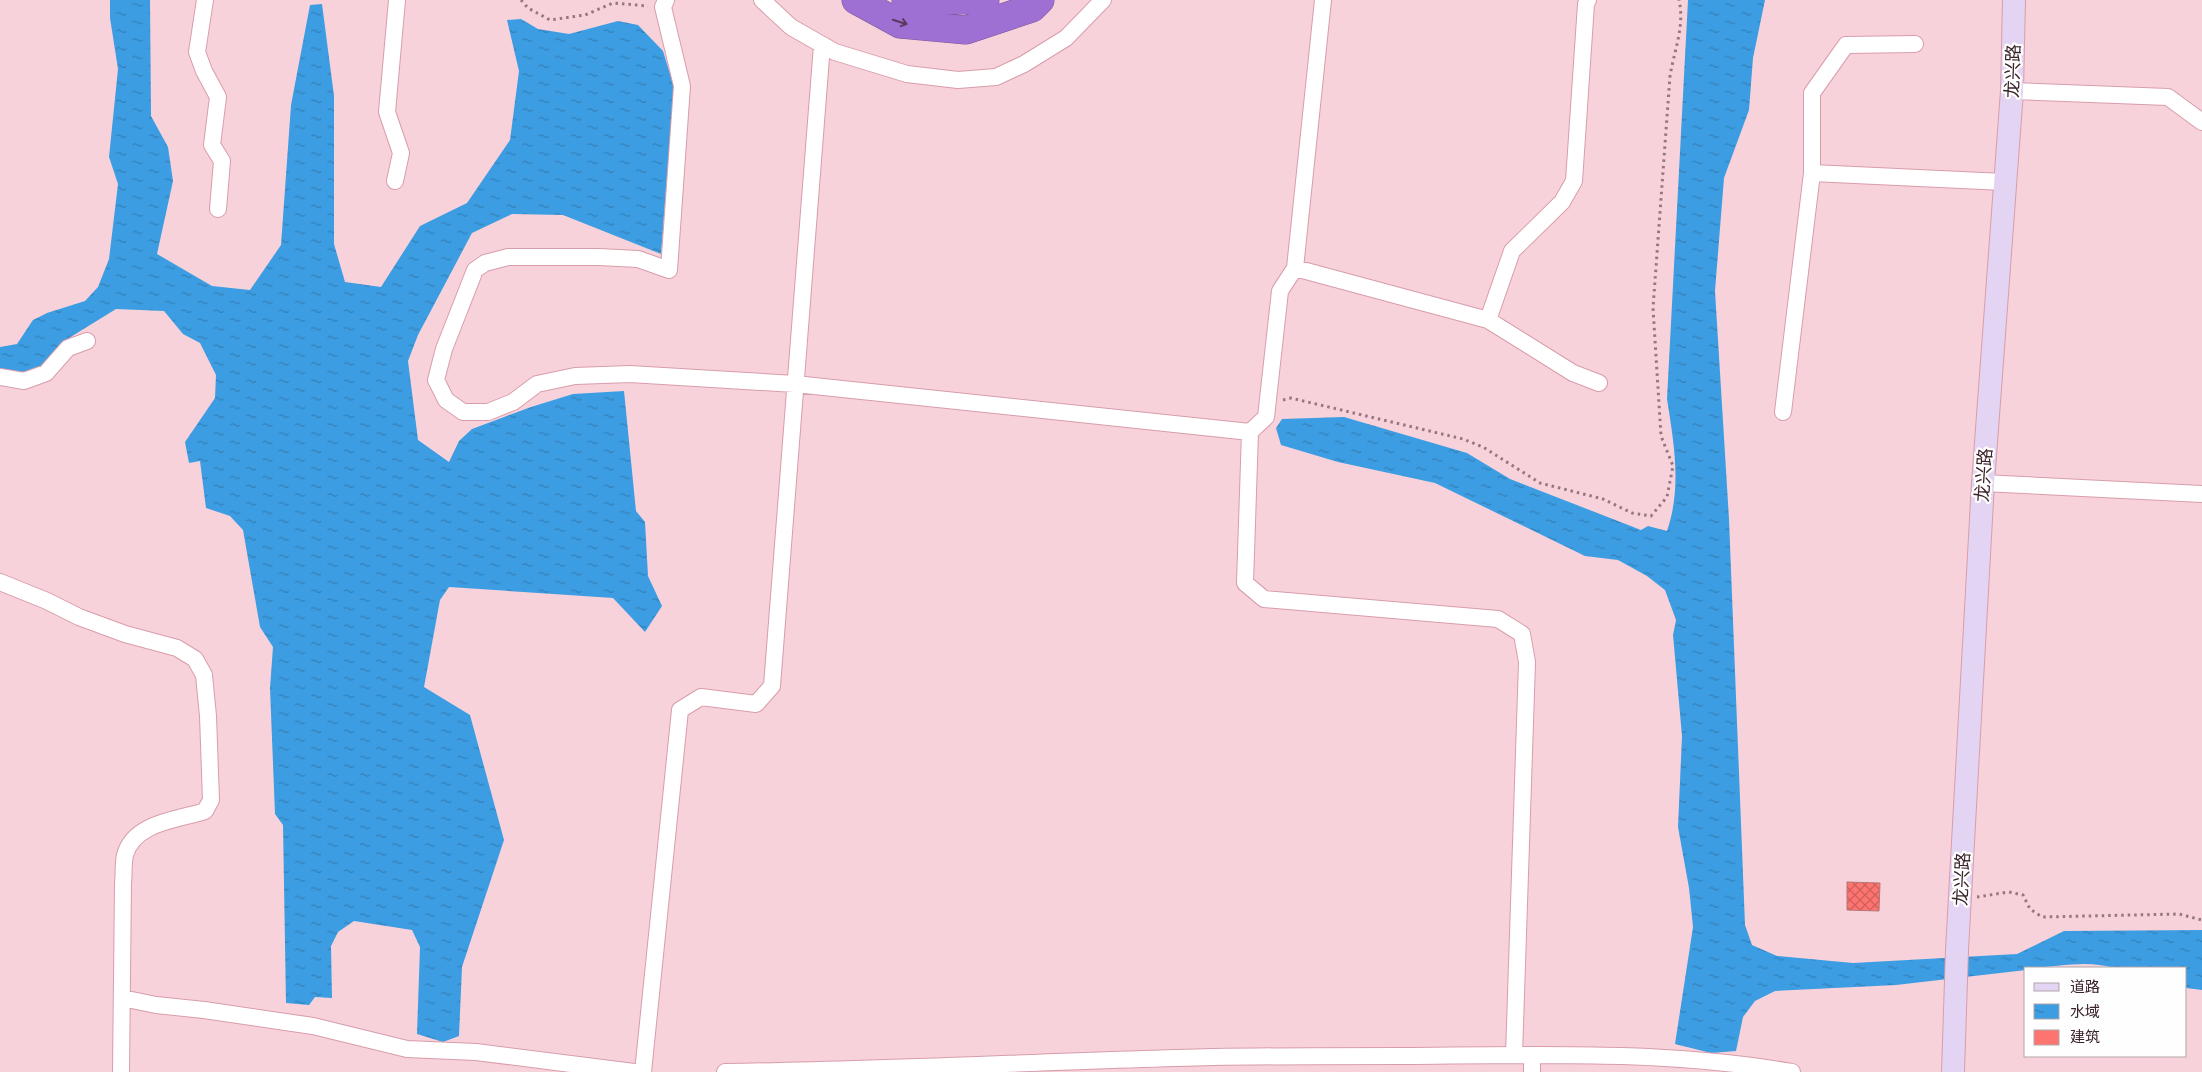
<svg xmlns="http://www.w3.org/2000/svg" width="2202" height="1072" font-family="'Open Sans','Noto Sans SC',sans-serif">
<defs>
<pattern id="water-ripples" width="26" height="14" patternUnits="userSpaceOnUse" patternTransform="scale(1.25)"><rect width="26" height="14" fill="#3c9de2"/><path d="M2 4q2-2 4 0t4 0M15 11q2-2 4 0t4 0" fill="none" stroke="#3380b7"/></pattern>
<pattern id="building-cross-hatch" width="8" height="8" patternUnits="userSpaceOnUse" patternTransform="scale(1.25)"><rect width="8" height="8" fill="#fe7471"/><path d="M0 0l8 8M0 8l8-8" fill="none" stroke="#cf5f5d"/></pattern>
</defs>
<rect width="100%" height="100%" fill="#f8d2da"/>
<path fill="url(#water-ripples)" d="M110,0H150L151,116L168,147L173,181L157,254L212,286L250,290L281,245L291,105L310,5L322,4L334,96V244L345,282L381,287L420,226L467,203L510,140L519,71L507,20L521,19L538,29L569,34L618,21L638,25L663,51L674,87L661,254L563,215L512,214L472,233L418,335L408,361L418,440L449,462L459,441L472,429L531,407L573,394L624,391L636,511L645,522L648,576L662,606L645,632L613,598L449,587L440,600L424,687L470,715L504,840L462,967L459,1036L443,1042L417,1034L420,947L412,930L354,921L338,932L331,946L332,998L315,997L309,1005L286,1003L283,825L275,814L270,688L273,647L260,627L243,530L230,516L206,508L200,461L189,463L185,442L215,398L216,375L200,343L183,334L164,311L116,309L69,338L42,368L25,374L0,369V347L17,344L33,320L47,313L85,301L98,287L109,259L118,184L109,157L118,69L110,18Z
M1688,0H1765L1753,58L1749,110L1724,178L1715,291L1729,519L1745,925L1752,945L1777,956L1853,963L2017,954L2064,931L2202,930V990L2186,988V968H2113C2086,959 2054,968 2026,968V970L1896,985L1775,991L1755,1001L1743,1017L1736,1051L1711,1053L1675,1044L1693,927L1689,888L1678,827L1682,736L1673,635L1676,620L1665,590L1647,576L1618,560L1585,556L1435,483L1338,462L1281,445L1276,428L1282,419L1344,417L1467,453L1510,479L1641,530L1648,526L1667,531C1682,487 1674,444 1667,399Z"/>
<path fill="url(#building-cross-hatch)" stroke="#b27975" d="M1847,882L1880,883L1879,911L1847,910Z"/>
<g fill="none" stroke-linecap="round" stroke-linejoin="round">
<defs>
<path id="street" d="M205,0L197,52L204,71L218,97L212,145L222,161L218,209
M666,0L663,7L682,86L669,270L638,259L599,257H508L485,263L475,270L444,349L436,380L446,400L463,412H488L513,402L537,384L575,376L630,374L795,384L1250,432
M762,0L791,27L835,52L907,74L958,80L996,77L1024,64L1066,38L1103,0
M1323,0L1295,268L1280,291L1266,417L1250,432L1245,583L1264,599L1498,619L1522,634L1527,662L1514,1055
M2012,91L2168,97L2202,122
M1812,173V93L1846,45L1915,44
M395,181L401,153L387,112L397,0
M1295,268L1488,320L1512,251L1562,202L1574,181L1586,4L1588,0
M1488,320L1573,373L1599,383
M0,377L24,381L46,373L68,348L87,341
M1783,412L1812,173L2004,182
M1983,483L2202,494
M0,582L47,601L79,617L125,634L177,648L195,659L204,675L208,716L211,800L205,811C178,820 134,822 125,855C123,864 124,874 123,883L121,1072
M122,998L156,1005L204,1010L313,1026L407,1049L476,1052L634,1072
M643,1072L680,710L701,697L756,704L772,686L822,45
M725,1072C888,1070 1050,1061 1213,1057C1276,1056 1338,1056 1401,1056C1531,1055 1663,1050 1792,1072
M1532,1072V1055"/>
<path id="secondary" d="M1953,1072L1957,950L1983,483L2012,91L2014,0"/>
<path id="highway" d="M856,0L900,24L966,30L1032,8L1040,0
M906,0H985"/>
</defs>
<use href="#street" stroke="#d89dab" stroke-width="18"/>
<use href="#secondary" stroke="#d89dab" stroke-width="24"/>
<use href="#highway" stroke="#7b5598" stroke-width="29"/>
<path stroke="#95777e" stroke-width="3" stroke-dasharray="2.5 4" stroke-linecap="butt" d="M521,0L528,8L550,20L585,15L613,3L648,6
M1283,400L1291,398L1463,439L1483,447L1540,483L1603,499L1632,513L1651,516L1667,497L1673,466L1661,436L1653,308L1670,76C1674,51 1685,26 1679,0
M1977,897L2009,892L2023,895L2030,909L2042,917L2179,914L2202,920"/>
<use href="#street" stroke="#fff" stroke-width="16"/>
<use href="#secondary" stroke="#e2d4f2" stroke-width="22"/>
<use href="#highway" stroke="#9e70d3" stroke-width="28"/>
</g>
<defs><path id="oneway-shaft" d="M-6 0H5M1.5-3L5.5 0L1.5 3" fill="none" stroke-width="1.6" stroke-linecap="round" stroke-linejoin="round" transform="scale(1.25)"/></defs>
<use stroke="#583a5c" href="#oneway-shaft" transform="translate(900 22) rotate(18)"/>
<g text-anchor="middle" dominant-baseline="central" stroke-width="4.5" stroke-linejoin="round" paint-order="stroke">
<g font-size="18" fill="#3a2329" stroke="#fefefe">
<text transform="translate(2012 71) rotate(-88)">龙兴路</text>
<text transform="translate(1983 475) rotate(-86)">龙兴路</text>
<text transform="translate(1961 879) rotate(-87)">龙兴路</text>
</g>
</g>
<rect x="2024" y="967" width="162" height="90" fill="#fefefe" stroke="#b0a6a9"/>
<rect x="2034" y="983" width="25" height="8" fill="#e2d4f2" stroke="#b0a6a9"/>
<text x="2070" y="992" font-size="15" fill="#3a2329">道路</text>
<rect x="2034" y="1004" width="25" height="15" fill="url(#water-ripples)" stroke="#b0a6a9"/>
<text x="2070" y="1017" font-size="15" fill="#3a2329">水域</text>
<rect x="2034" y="1030" width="25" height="15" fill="#fe7471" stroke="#b0a6a9"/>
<text x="2070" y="1042" font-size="15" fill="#3a2329">建筑</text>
</svg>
